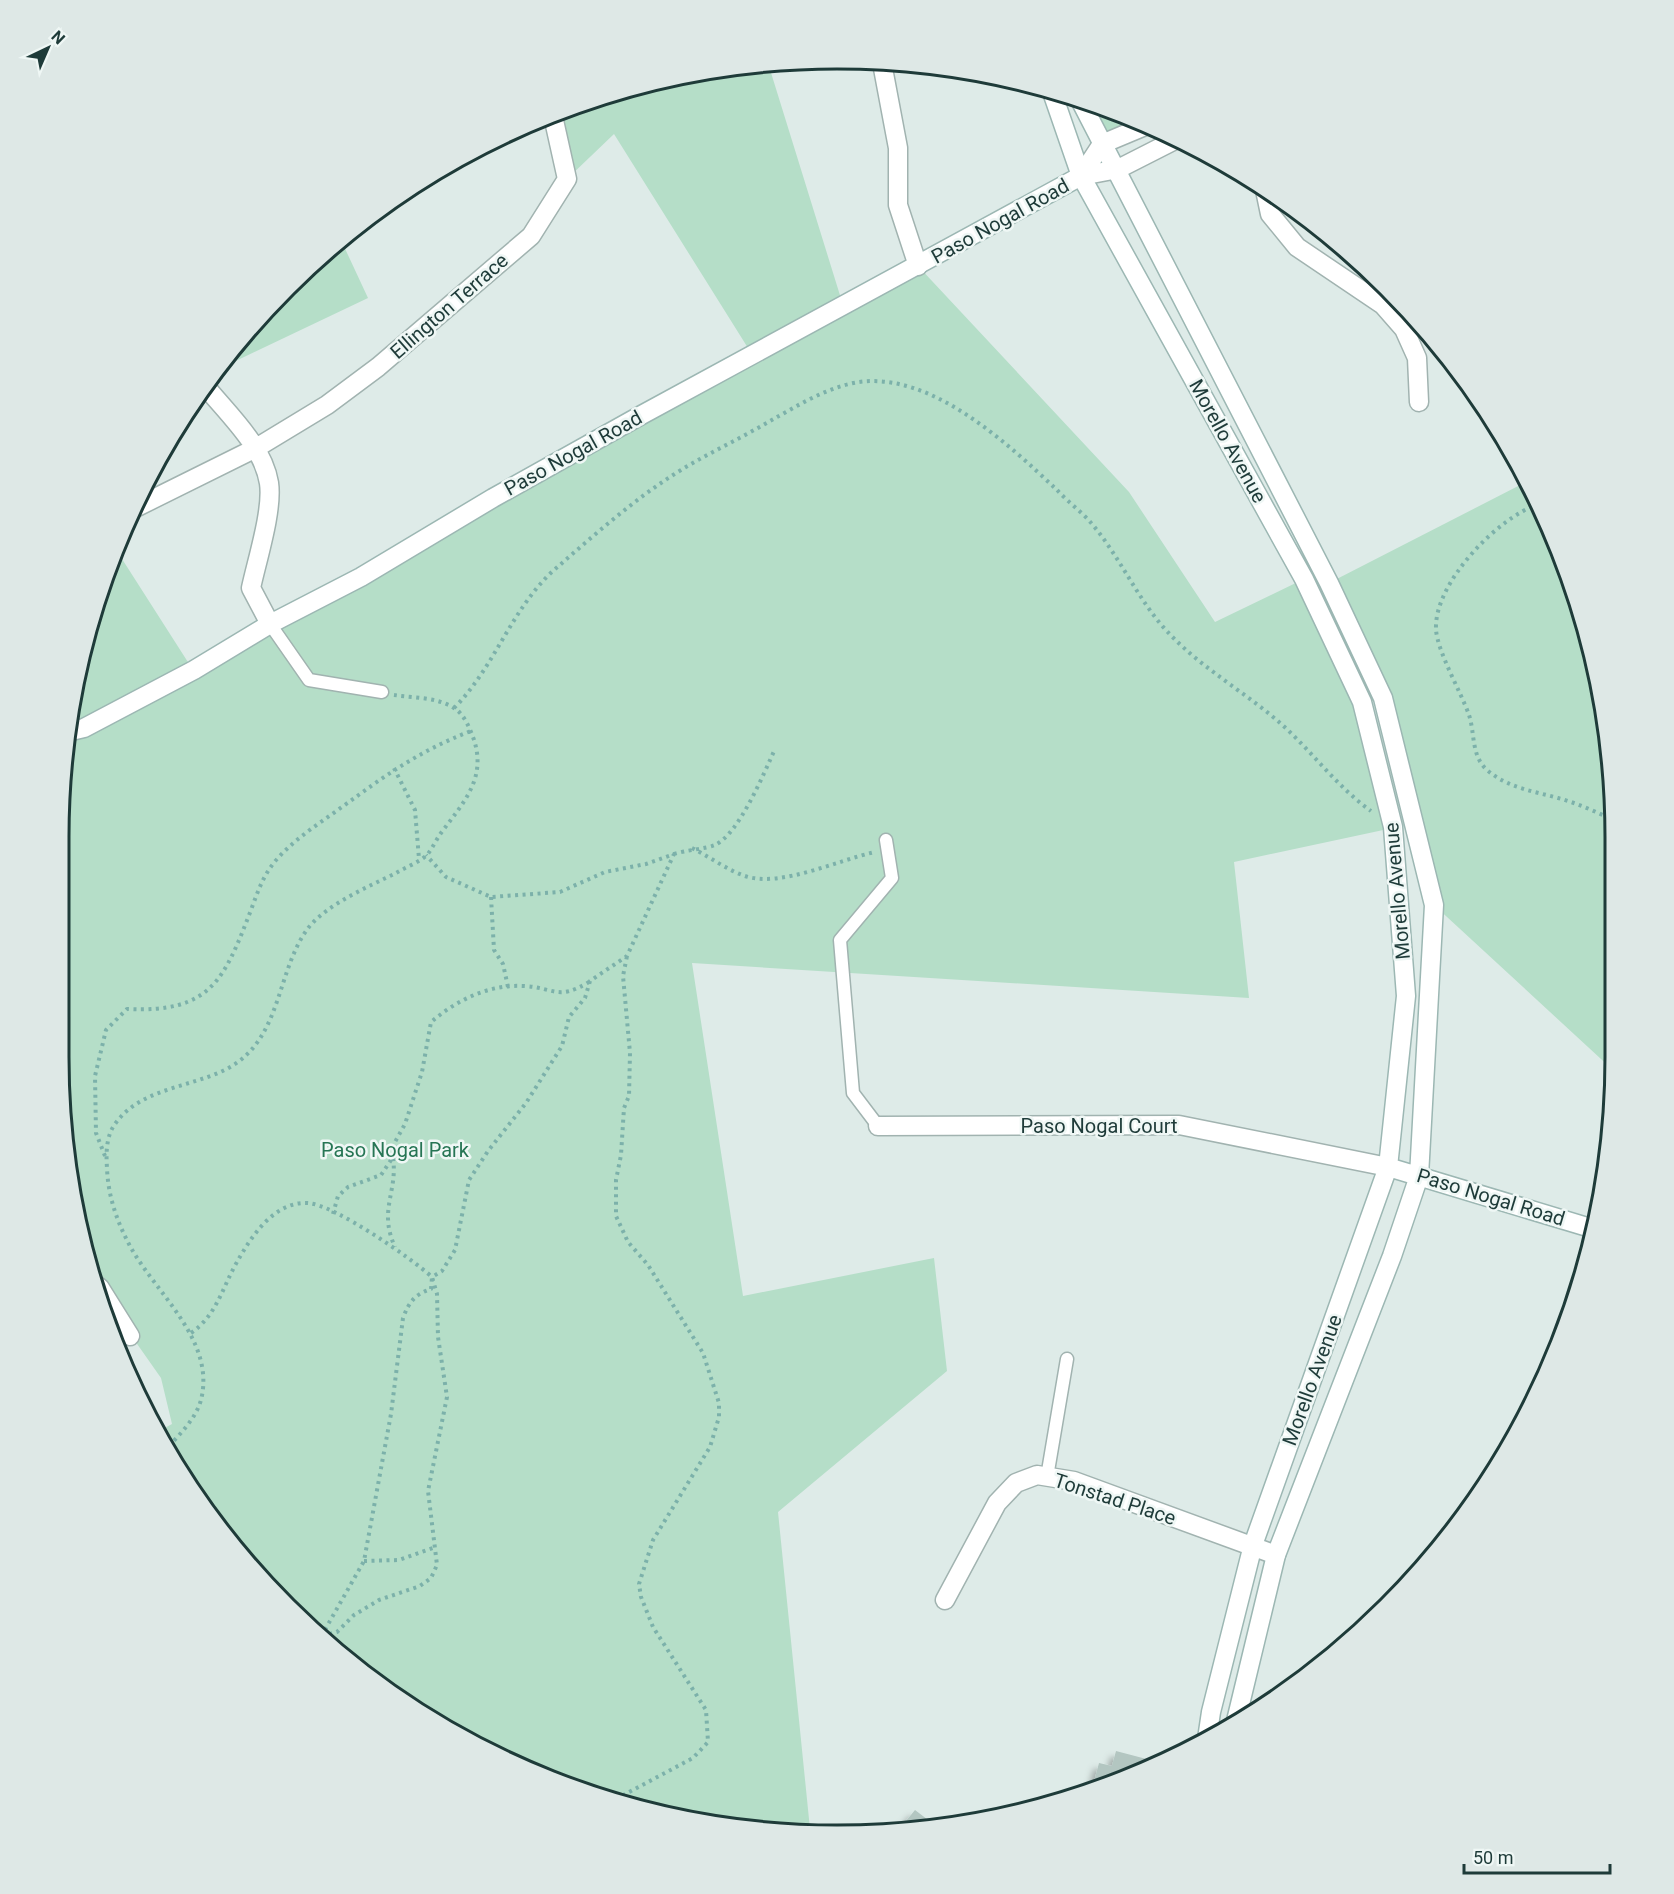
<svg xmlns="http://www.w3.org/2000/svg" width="1674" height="1894" font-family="Roboto,sans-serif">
<defs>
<filter id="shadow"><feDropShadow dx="-5.5" dy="5.5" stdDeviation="3" flood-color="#0004"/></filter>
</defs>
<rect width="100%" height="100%" fill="#deebe8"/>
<path fill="#b5dec8" d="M768,63L843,305L918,266L1129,492L1215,622L1304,579L1362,702L1388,829L1234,862L1249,998L692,963L743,1296L934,1258L947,1371L778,1512L810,1829L685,1821L539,1776L363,1675L251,1570L159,1431L172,1424L161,1378L95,1284L85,1258L59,1057L60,786L73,685L115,548L193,670L753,356L614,134L567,179L553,116L635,85Z
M1087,100L1145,126L1102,144Z
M341,240L368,298L219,369L252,323Z
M1528,481L1535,492L1589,635L1614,786V1071L1434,905L1383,698L1329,583Z"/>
<path fill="#b3c6c1" filter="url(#shadow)" d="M1116,1751L1154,1761L1093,1786L1099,1763L1112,1766Z
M915,1810L936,1826L897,1832Z"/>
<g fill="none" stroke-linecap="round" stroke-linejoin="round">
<defs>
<path id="lane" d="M270,624L309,680L382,692
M878,1126L853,1093L840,940L892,878L886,840
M1047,1477L1067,1359"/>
<path id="street" d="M882,63L898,148V205L918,266
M1145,126L1102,144L1081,176L1118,169L1175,140
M1265,190L1270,214L1297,247L1383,305L1404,329L1417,358L1419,402
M206,387C229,415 263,446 269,483C273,510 257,560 251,588L270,624
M137,507L256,448L327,405L378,367L531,236L567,179L553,116
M878,1126L1179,1125L1388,1167
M95,1284L100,1288L130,1336
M945,1600L997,1503L1016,1483L1037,1475L1074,1481L1276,1555"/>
<path id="secondary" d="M1052,92L1081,176L1304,579L1362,702L1393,827L1406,996L1388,1167L1253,1545L1211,1712L1207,1739
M1079,98L1329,583L1383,698L1434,905L1419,1176L1392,1256L1276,1555L1235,1725
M67,732L84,728L194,670L270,624L361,577L493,498L636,418L1081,176
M1388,1167L1594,1229"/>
</defs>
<use href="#lane" stroke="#a1b3b0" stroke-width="15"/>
<use href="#street" stroke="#a1b3b0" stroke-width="21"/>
<use href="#secondary" stroke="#9cb7b3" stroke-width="21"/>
<path stroke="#7cb1aa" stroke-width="4" stroke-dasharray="3 4.5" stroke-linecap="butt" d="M568,112L594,101
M1539,504C1498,517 1434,583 1436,629C1437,651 1461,692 1469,715C1475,733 1471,756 1487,770C1508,788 1533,791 1558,798C1577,803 1596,812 1614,820
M454,708C495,667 511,609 554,570C592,537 631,502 673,475C704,455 738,440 770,421C797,406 827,387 859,382C932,372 1008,444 1057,490C1068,502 1082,512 1092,524C1120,557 1137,598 1165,629C1198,666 1242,690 1279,722C1311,750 1336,786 1371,811
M394,768L415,810L419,859
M692,848C710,857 727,870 745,876C780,888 838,860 875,852
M674,854C686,850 705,849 715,845C739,834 764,773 775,749
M491,897L494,950L503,964L508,987
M105,1156L96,1133L95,1076L106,1030L127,1009C211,1013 224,980 251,910C258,891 264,873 278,858C297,837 320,823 342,807C386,775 419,751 471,731
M393,1158C398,1192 378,1210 395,1247
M333,1214L338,1196L348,1187L381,1175L393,1157L395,1142L405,1124L422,1072L431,1022C457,1000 489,984 524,986C556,988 557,1001 589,982
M191,1333C217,1315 222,1288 237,1262C251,1237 274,1201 308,1203C335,1205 411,1258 432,1277L431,1289C415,1294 409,1302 403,1318L391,1414L364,1561L322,1635
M169,1446C181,1433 196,1418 201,1400C216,1340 156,1294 130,1246C117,1222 108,1196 107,1168C106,1154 106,1136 115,1124C143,1084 202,1088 238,1062C282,1030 278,967 309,927C329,903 368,887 396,873C406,867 418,863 427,855C432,849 436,840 441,833C463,803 488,778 473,737C469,727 464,714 454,708C437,697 414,698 394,695
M364,1561L399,1560L433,1548
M322,1636L337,1632L354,1615L379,1600L420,1586L431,1578L437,1565L428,1491L447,1397L438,1337L437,1294L432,1277L442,1271L455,1250L469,1180L488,1151L526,1103L562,1046L569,1017L585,998L590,981L627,956L674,854L646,864L605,872L560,892L491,897L446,877L426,855
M616,1799L693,1758L708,1742L706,1710L653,1627L641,1597L639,1584L653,1540L710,1447L719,1417V1403L703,1353L648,1265L628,1242L616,1216V1180L621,1155L624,1108L629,1096L630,1053L623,976L627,956"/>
<use href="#lane" stroke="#fff" stroke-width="12"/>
<use href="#street" stroke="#fff" stroke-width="18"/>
<use href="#secondary" stroke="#fff" stroke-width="18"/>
</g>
<g text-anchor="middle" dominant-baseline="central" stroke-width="5" stroke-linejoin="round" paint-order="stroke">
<g font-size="20" fill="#1e3b39" stroke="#eff7f5">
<text transform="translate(1000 221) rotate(-29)">Paso Nogal Road</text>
<text transform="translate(449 306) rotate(-41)">Ellington Terrace</text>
<text transform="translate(1228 441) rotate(61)">Morello Avenue</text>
<text transform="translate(573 453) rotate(-29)">Paso Nogal Road</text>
<text transform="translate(1397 891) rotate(-95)">Morello Avenue</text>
<text x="1099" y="1126">Paso Nogal Court</text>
<text transform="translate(1491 1197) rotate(17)">Paso Nogal Road</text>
<text transform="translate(1312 1380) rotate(-70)">Morello Avenue</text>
<text transform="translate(1115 1499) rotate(18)">Tonstad Place</text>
</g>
<g font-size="20" fill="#267554" stroke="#eff7f5">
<text x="395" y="1150">Paso Nogal Park</text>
</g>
</g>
<path d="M0 0H1674V1894H0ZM837 69H837A768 768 0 0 1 1605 837V1057A768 768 0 0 1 837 1825H837A768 768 0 0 1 69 1057V837A768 768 0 0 1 837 69Z" fill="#dee8e6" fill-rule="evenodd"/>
<path fill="none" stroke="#1e3b39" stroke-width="3" d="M837 69H837A768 768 0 0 1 1605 837V1057A768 768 0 0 1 837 1825H837A768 768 0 0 1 69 1057V837A768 768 0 0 1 837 69Z"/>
<g transform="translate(48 48) rotate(44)" stroke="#eff7f5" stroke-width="4.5" paint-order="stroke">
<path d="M0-4.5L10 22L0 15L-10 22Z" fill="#1e3b39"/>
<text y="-9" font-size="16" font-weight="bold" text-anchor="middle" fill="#1e3b39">N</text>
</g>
<path d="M1464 1864v9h146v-9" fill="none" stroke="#1e3b39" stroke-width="3"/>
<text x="1473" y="1864" font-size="18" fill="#1e3b39" stroke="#eff7f5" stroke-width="4.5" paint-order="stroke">50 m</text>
</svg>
